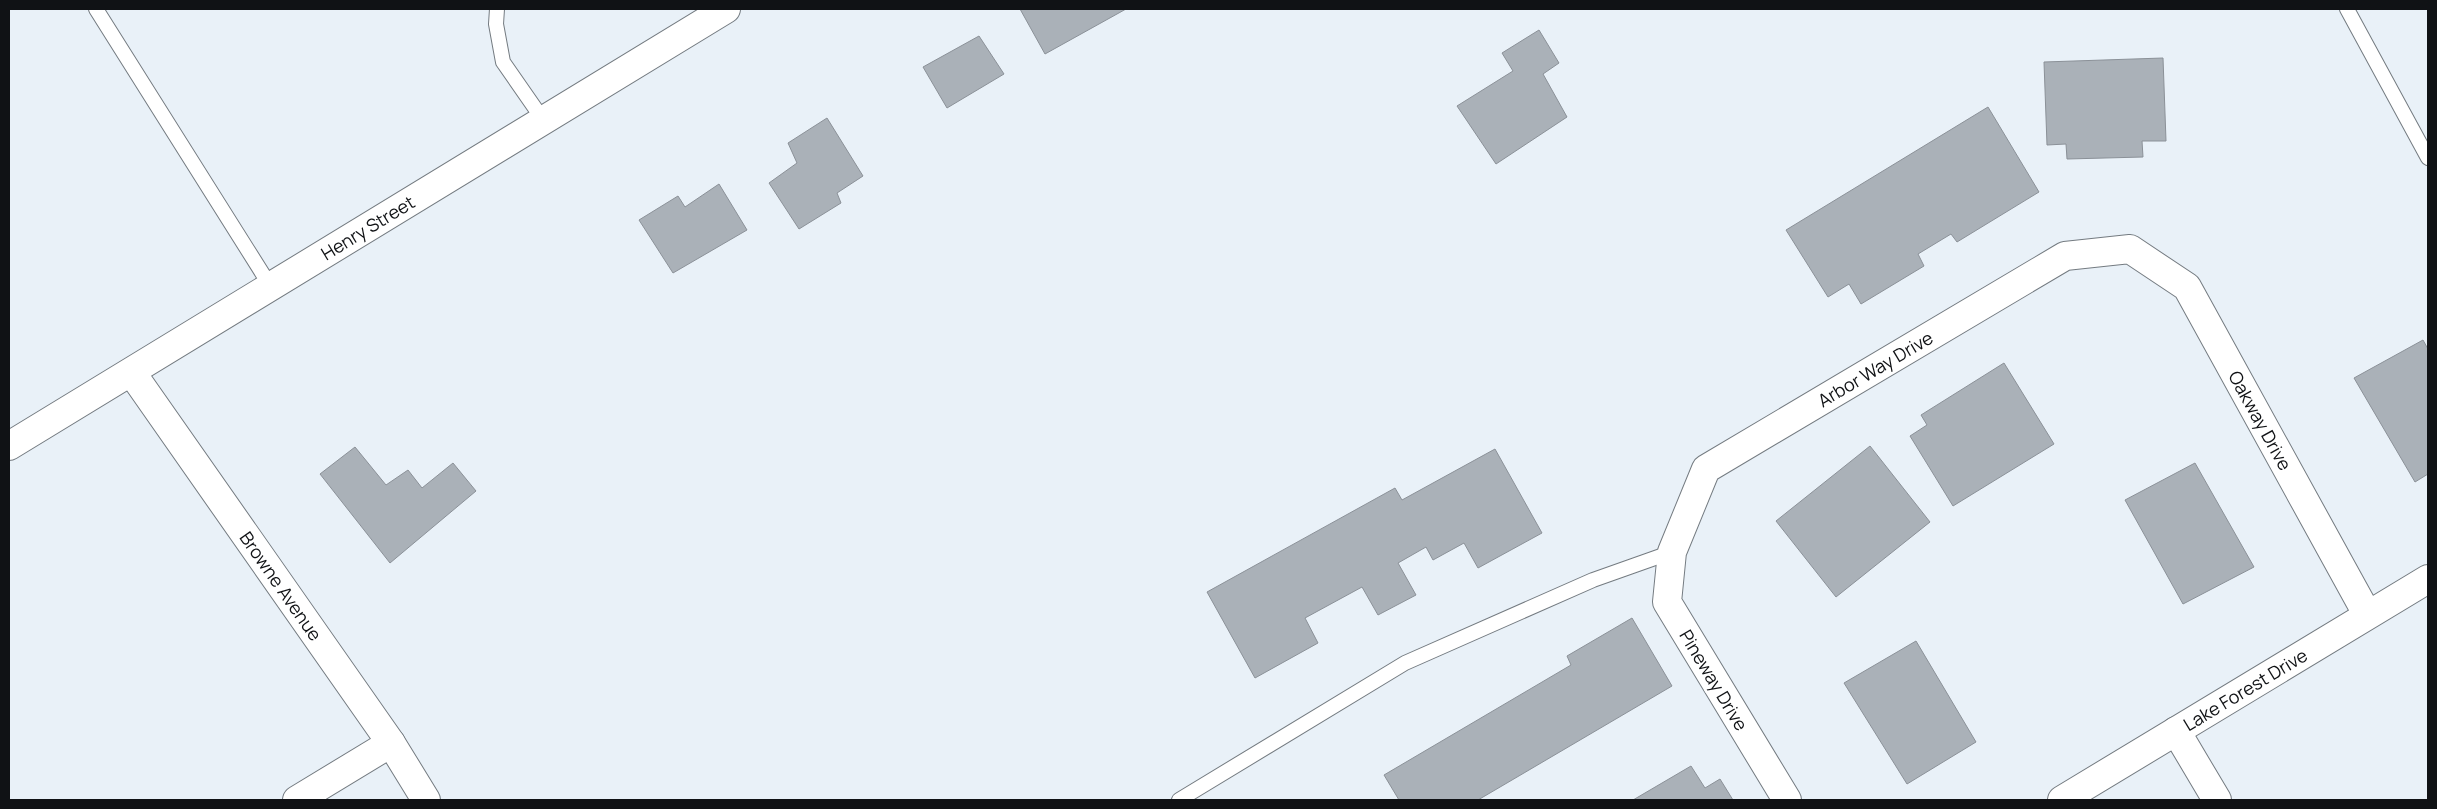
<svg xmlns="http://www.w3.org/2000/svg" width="2437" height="809" font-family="Manrope,sans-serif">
<rect width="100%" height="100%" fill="#e9f1f8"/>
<path fill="#aab1b8" stroke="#8b9198" d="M1020,9H1126L1045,54Z
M1539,30L1559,63L1543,74L1567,117L1496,164L1457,106L1513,71L1502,53Z
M979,36L1004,74L947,108L923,67Z
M2163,58L2166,141H2142L2143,157L2067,159L2066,144L2047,145L2044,62Z
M1988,107L2039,192L1957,242L1951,234L1918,254L1924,266L1861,304L1849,284L1828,297L1786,230Z
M827,118L863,176L837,193L841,203L799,229L769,183L797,163L788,143Z
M719,184L747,230L673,273L639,220L678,196L685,207Z
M2423,340L2428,349V474L2415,482L2354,378Z
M2004,363L2054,444L1953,506L1910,436L1927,425L1921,415Z
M1870,446L1930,522L1836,597L1776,521Z
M355,447L386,485L408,470L422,488L453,463L476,491L390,563L320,474Z
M1495,449L1542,533L1478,568L1464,543L1433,560L1426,547L1398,563L1416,595L1378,615L1362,587L1305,618L1318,643L1255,678L1207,592L1395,488L1402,500Z
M2195,463L2254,567L2183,604L2125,500Z
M1632,618L1672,686L1478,800H1399L1384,775L1571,665L1567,656Z
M1916,641L1976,742L1907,784L1844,683Z
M1691,766L1705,788L1720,779L1733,800H1633Z"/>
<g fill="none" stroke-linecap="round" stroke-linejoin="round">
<defs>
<path id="lane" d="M96,9L271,287
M497,9L496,24L503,62L544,121
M2347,9L2428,158
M1179,800L1405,663L1593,580L1672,552"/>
<g id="street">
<path id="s1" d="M132,373L391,743L426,800"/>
<path d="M2176,731L2217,800"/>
<path d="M297,800L391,743"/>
<path id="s2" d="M1787,800L1667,602L1672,552L1706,469L2065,256L2130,249L2187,287L2367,614"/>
<path id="s3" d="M2062,800L2428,579"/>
</g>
<g id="secondary">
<path id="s4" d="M9,446L726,9"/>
</g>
</defs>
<use href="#lane" stroke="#747b81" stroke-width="16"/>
<use href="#street" stroke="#747b81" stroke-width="30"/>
<use href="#secondary" stroke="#747b81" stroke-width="30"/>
<use href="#lane" stroke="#fff" stroke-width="14"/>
<use href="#street" stroke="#fff" stroke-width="28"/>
<use href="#secondary" stroke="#fff" stroke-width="28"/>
</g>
<g text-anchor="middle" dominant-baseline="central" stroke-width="5" stroke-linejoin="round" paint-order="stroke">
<g font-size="18" fill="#101215" stroke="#fff">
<text stroke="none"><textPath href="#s4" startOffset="420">Henry Street</textPath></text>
<text stroke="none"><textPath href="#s2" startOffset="568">Arbor Way Drive</textPath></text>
<text stroke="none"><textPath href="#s2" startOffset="1075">Oakway Drive</textPath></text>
<text stroke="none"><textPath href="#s1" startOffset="260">Browne Avenue</textPath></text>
<text transform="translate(1714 680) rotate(59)">Pineway Drive</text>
<text stroke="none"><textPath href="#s3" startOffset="214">Lake Forest Drive</textPath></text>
</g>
</g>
<rect width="2437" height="809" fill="none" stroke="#101215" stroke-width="20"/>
</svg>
